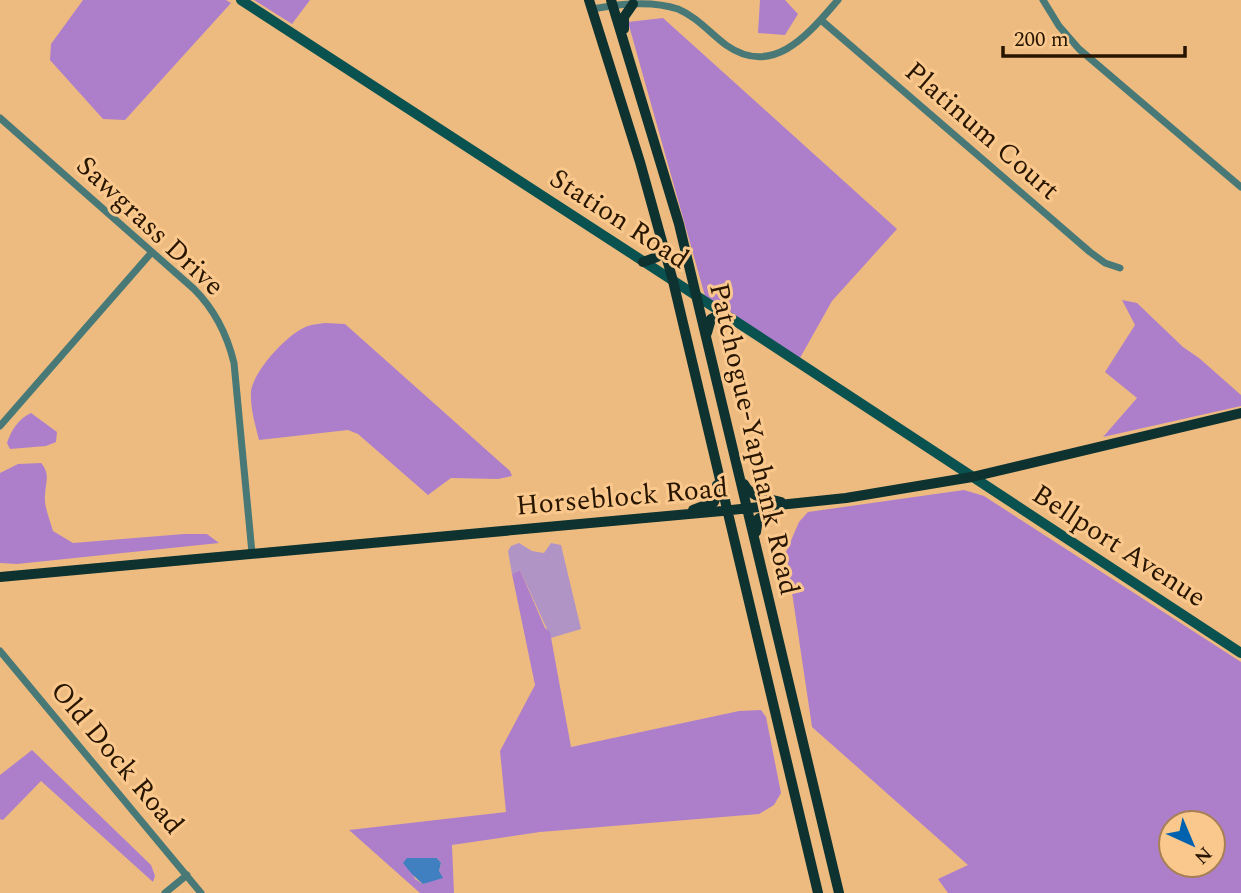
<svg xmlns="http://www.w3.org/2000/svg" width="1241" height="893" font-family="Spectral,serif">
<rect width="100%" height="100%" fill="#edbb80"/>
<path fill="#b194c6" d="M519,543L532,551L544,553L551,543L561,545L581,629L551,638L520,570L512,574L508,551L511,546Z"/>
<path fill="#ad7fcb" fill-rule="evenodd" d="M83,0H226L231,3L125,120L103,119L50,60L51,44Z
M254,0H310L292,24Z
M760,0H785L798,14L785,35L758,33Z
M663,18L897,229L832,301L800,358L705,296L628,22Z
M1122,300L1137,303L1183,347L1199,358L1241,395V406L1103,437L1137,398L1105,372L1135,325Z
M325,323L345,324L510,471L512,476L498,479L451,478L428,495L358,434L348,430L259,440C255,424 250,408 251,391C254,370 289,332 308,326C313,324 320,324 325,323Z
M31,413L57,432L56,442L46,446L10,449L7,443C11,431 18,419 31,413Z
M41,463C51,474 45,484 45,496C44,507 50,520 53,531L73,543L184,534H207L219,543L17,564L0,563V473L18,464Z
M964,490L984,496L1241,662V893H948L938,879L968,865L812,727L786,552L799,522L808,512ZM1171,823H1213V865H1171Z
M520,570L545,628L550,632L571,747L739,711L761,710L766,717L781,793L774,805L759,814L540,832L452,845L454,893H420L349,830L506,812L500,751L535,685L512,574ZM407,858H437L441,863L439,871L423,884L415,879Z
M32,750L151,865L155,876L153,882L41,781L3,820L0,819V775Z"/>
<path fill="#4080c1" d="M407,858H437L441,863L439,871L443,878L423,884C415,878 409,871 403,863Z"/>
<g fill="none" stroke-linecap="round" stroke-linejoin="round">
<path stroke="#487977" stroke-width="7" d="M1043,0L1059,26L1079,49L1241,187
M592,9C620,4 651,0 678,9C697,17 710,33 726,45C774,79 810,32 838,0
M821,20L1090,252L1105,263L1120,268
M0,118L194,289C215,310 227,334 234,363L252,553
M0,426L152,252
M0,651L201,893
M165,893L187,875"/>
<path stroke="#09524f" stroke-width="10" d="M241,0L746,328L1241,653"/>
<path stroke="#0e3230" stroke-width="10" d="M589,0L640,162L673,281L818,893
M611,0L679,224L839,893
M624,29V17L633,4
M643,262L657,257L660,251L659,244
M707,333L711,319L723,313
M744,484C751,498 766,498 781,502
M693,510L714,502L717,494V485
M756,532L758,519L778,508
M0,577L722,511L846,498L972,477L1241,413"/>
</g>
<g text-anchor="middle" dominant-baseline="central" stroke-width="6" stroke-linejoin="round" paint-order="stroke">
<g font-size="28" fill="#271500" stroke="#fac88c">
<text transform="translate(982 131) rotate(41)">Platinum Court</text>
<text transform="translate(619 219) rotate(33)">Station Road</text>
<text transform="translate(150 226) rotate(43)">Sawgrass Drive</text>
<text transform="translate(754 439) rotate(77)">Patchogue-Yaphank Road</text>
<text transform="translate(622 497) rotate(-5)">Horseblock Road</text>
<text transform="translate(1119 546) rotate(33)">Bellport Avenue</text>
<text transform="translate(117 758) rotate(50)">Old Dock Road</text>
</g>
</g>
<g transform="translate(1192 844) rotate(136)"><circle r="33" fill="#fac88c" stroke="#a68054" stroke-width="2"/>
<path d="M0-5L12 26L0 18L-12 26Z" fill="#0062ae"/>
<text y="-10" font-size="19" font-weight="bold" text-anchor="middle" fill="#271500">N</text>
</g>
<path d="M1003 46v10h182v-10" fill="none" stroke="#271500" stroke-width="3.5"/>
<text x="1014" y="46" font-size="21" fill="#271500" stroke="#fac88c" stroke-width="5" paint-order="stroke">200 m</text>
</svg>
